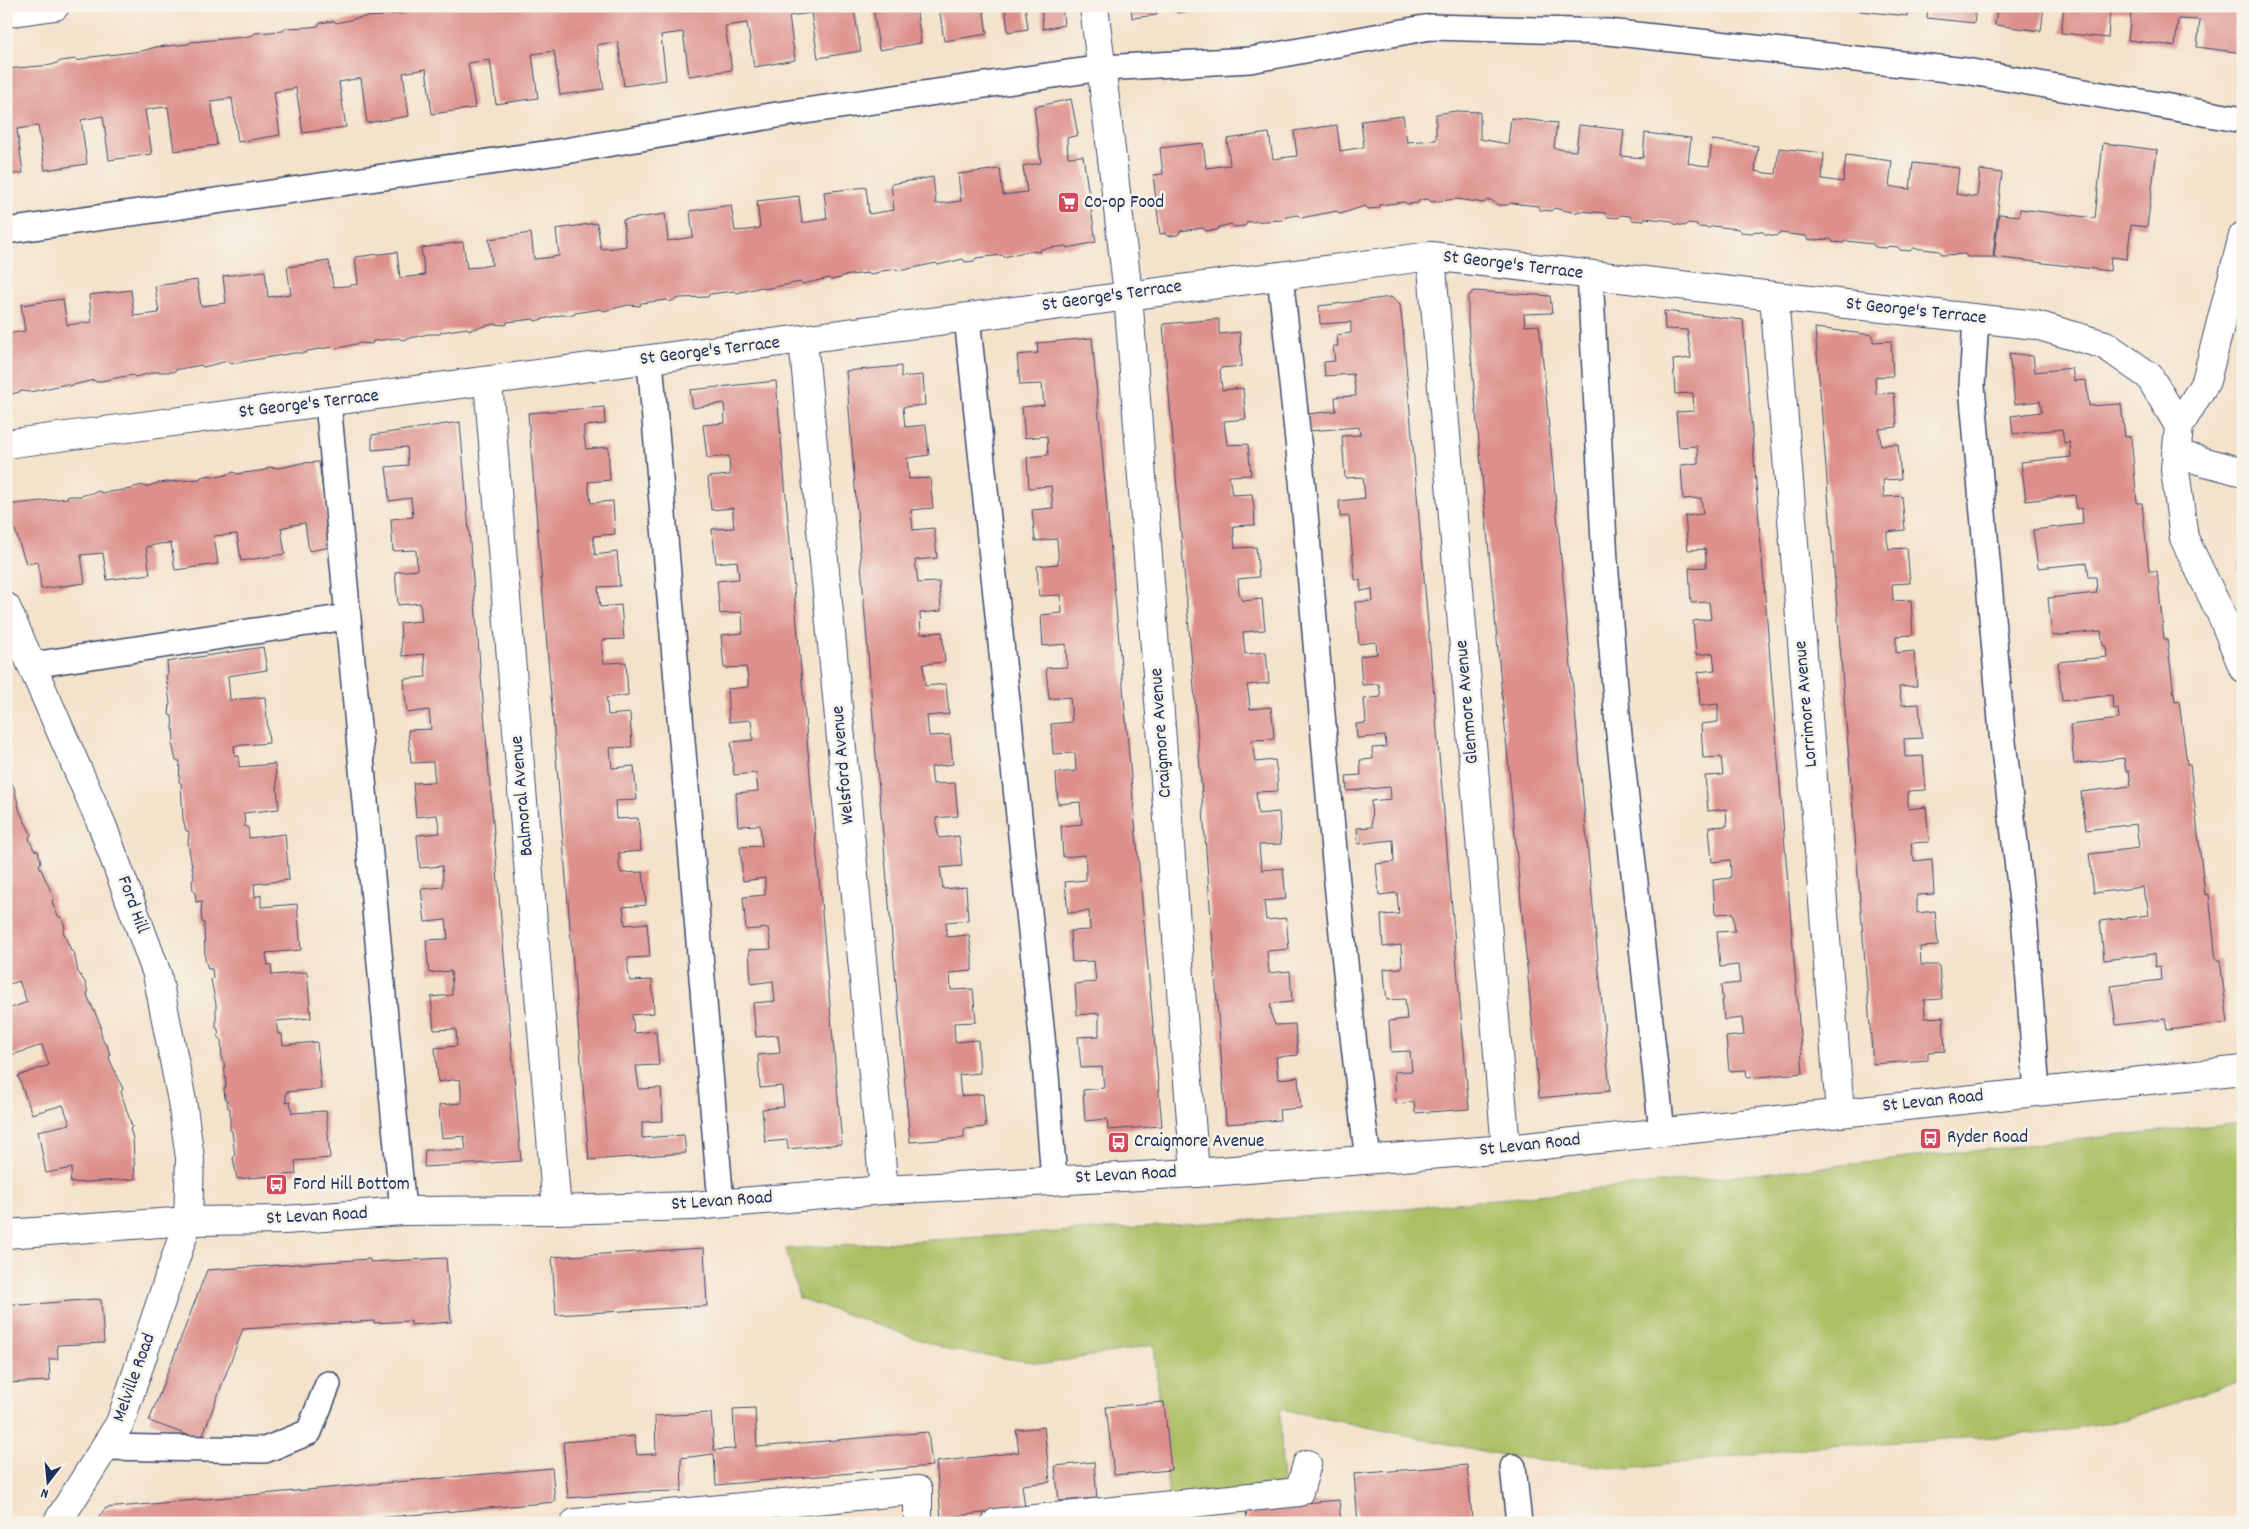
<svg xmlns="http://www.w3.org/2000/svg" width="2249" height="1529" font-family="Dekko,sans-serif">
<rect width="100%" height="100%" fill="#f7f3e8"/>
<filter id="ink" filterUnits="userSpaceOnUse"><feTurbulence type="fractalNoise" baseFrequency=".02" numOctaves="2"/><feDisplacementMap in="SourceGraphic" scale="10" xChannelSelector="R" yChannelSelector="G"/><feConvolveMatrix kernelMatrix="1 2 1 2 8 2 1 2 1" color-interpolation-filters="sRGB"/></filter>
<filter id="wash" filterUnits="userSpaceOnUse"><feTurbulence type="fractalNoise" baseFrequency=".0096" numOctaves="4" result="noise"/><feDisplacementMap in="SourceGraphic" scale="20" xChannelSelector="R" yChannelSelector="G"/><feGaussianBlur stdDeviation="1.12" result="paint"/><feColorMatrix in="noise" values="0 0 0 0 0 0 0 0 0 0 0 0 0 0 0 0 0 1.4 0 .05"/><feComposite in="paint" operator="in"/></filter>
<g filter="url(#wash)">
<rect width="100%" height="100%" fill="#f4e2ca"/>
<path fill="#abbf63" stroke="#637760" d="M2243,1122V1381L2120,1421L2050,1433L1812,1447L1629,1469L1507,1456L1280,1409L1283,1491L1169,1500L1154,1345L1045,1364L950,1350L799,1298L786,1249L1334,1215L1824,1167Z"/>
<g id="blocks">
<path fill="#dd8f8b" d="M447,6H862L854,9L861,51L818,58L811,13L789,16L795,60L754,67L747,23L725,26L732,70L689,76L683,32L661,35L666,80L624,86L618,42L608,43L597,45L604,89L560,95L554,51L532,54L538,98L496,104L490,60L468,63L475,108L432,114L426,69L414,71L403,73L409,116L367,123L361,78L339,82L346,127L303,133L296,88L274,92L280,135L238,142L232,98L211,101L217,145L174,151L168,107L156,108L145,110L152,154L109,160L103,116L81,120L87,164L45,170L38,126L17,129L23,173L6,175V69L52,65L61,61L76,59L78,61L91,57L142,51L156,47L189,44L191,42L245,37L253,35L255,33L283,31L285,28L310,27L318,26L320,23L334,21L336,23L363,17L382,16L384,14H400L414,10Z
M873,6H916L921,43L879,50Z
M939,6H983L987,34L944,41Z
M1005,6H1025L1028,29L1008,32Z
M1041,6H1062L1064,25L1043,29Z
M1131,6H1156L1157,15L1132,18Z
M1176,6H1223V7L1177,13Z
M1861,6H1908L1907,16L1860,11Z
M1928,6H1976L1974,23L1927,18Z
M1997,6H2044L2041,31L1995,25Z
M2064,6H2243V53L2197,47L2200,20L2178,19L2175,46L2128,40L2131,13L2110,11L2108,38L2061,33Z
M1071,99L1078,135L1067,138L1068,157L1083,156L1096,242L1067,248L1066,246L1041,249L1040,252L1028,251L1004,257L1002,255L976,258L974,261L965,262L963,259L938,265L936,263L899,271L897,269L882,271L870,275L868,273L842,276L841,278L831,280L829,278L803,284L801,282L764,289L762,287L737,293L735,291L709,294L708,297L680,298L669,302L667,300L641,303L640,306L628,305L603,311L601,309L575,313L574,315H561L535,321L534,319L507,322L506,325L494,324L469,330L467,328L441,332L440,334H428L402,340L399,338L373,341L372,344L360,343L335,349L333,347L307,351L306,353H294L230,364L228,361L203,367L201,365L175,370L174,372H155L135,377L133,375L121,377L96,382L94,380L69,386L67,384L30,392L22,391L6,396V334L25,331L21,305L63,299L67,325L92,322L89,295L131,290L134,316L159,313L155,286L197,280L201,306L226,303L223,276L265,271L268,297L291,294L287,267L329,261L333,287L346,286L358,284L355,257L397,252L400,278L425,275L421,248L463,242L467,268L479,267L492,265L489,239L531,233L534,259L545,258L559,256L556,229L597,223L601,249L614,248L626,246L623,220L665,214L668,241L693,237L690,211L731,205L735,231L748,230L760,228L757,201L799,196L802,223L827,219L824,192L866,187L869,214L894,210L891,184L933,177L936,204L961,201L958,174L1000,169L1003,195L1027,192L1023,166L1041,163L1034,107Z
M1456,111L1480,112V139L1508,144L1511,118L1557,123L1554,148L1565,150L1576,151L1579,125L1624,130L1621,156L1643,158L1645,133L1691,138L1688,163L1699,165L1709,166L1712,140L1758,146L1755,171L1765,173L1776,174L1779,148L1824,153L1822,179L1843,182L1846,155L1892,161L1889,186L1900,188L1910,189L1913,163L1959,168L1956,194L1977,197L1980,170L2002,173L1993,257H1967L1965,254L1942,255L1940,251L1913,248L1910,251L1900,250L1898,247L1889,246L1886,248L1875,247L1873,244L1846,241L1843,243L1833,242L1831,239L1808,240L1806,236L1779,233L1776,236L1765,234L1763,232L1755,231L1752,233L1741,232L1739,229L1712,226L1709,228L1698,227L1697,224L1688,223L1685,226L1674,224L1672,221L1645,218L1643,221L1632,220L1630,216L1621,215L1618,218L1608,217L1605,213L1579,211L1576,213L1554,208L1551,211L1540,210L1538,206L1511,203L1508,205H1498L1491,200H1487L1484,203L1457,199L1431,202L1428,199L1419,200L1418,203L1407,204L1404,202L1380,205L1379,208L1368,209L1365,206L1340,214L1337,211L1301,218L1298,215L1286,217L1283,220L1247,222L1245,226L1234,227L1231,224L1219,227L1217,230L1206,231L1203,228L1180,231L1178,235L1167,236L1165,233L1160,234L1153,175L1163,174L1160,148L1203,143L1206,168L1230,165L1227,139L1269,133L1273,159L1297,156L1294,131L1337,125L1340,151L1364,147L1361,121L1403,116L1407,142L1436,140V114Z
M2103,143L2157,150L2147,227L2131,225L2127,259L2111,257L2110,271L1994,257L1999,214L2019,216L2020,209L2095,218Z
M1474,291L1550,296L1552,313L1524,314L1525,326L1539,325L1541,341L1610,1091L1539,1098L1468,323V297Z
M1391,297L1400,305L1403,329L1469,1109L1415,1113L1414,1102L1396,1104L1394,1072L1412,1071L1410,1051L1391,1052L1389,1021L1407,1019L1405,999L1387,1000L1385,984L1384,969L1402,968L1401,945L1383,947L1381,915L1399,914L1397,893L1379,895L1376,864L1394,862L1393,840L1358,844L1357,828L1372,827L1371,801L1391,799L1390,787L1347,791L1346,776L1361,775L1360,760L1373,759L1372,748L1386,747L1385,736L1357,738L1356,724L1366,723L1364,699L1381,697L1379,684L1362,685L1360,656L1377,654L1376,642L1359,644L1355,602L1373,601L1372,589L1361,591L1360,580H1355L1349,516L1340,517L1339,501L1365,498L1363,477L1345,478L1342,436L1360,435L1359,427L1309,431L1307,414L1336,411L1335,397L1356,396L1353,374L1325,376L1324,362L1335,361L1333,346H1338L1337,335L1351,333V322L1320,324L1319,306Z
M1664,311L1743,320L1803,1073L1747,1078L1746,1070L1729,1071L1726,1037L1744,1035L1742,1018L1724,1020L1721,985L1740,983L1738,965L1720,967L1717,932L1735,931L1733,913L1715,914L1713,880L1731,878V869L1730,860L1712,862L1709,827L1727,826L1726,809L1708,811L1705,776L1723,775L1721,757L1703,758L1701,724L1718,722V704L1700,706L1698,672L1715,670L1713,653L1696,655L1693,621L1711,619L1709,602L1691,603L1689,568L1706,567V557L1705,549L1688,550L1685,516L1703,514L1701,498L1683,499L1681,465L1698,463V455L1697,446L1679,447L1676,412L1694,411L1693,393L1675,394L1673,360L1691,358L1687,330L1665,329Z
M1219,319V334L1240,332L1242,366L1220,368L1222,390L1243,388L1246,419L1224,421L1227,445L1248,444L1251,475L1229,476L1232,495L1252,494L1254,508L1255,525L1233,526L1235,548L1256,547L1259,577L1238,579L1239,592L1242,601L1262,599L1265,630L1243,632L1245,654L1266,652L1269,683L1247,685L1249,697L1250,709L1271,707L1273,723L1274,739L1252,740L1255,762L1275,760L1277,774L1278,791L1256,792L1258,814L1279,812L1281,844L1259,845L1260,858L1262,870L1283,868L1286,899L1264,901L1266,920L1286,918L1289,949L1267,951L1269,973L1290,971L1291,986L1292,1002L1270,1004L1272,1017L1275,1025L1295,1024L1298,1055L1276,1057L1278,1079L1298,1077L1301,1108L1279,1110L1280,1120L1226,1124L1195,700L1163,324Z
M1815,328L1873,335V342L1891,341L1893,376L1875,377L1876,394L1894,393L1897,427L1879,429L1881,445L1898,444L1901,479L1883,480L1884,497L1902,496L1905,530L1887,532V540L1889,549L1907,548L1910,583L1892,584L1893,601L1911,600L1913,635L1896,636V653L1914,651L1917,686L1899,687L1900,695L1902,705L1919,704L1922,738L1904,739L1905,757L1923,756L1926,790L1908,791V809L1926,807L1929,842L1911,843L1912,851L1914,861L1932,859L1934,894L1917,895V913L1935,911L1938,946L1920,947L1921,965H1939L1942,999L1924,1000L1925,1018L1943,1017L1945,1051L1928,1052V1060L1873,1064Z
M1092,338L1162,1126L1108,1130L1107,1119L1085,1121L1083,1090L1104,1088L1102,1067L1081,1068L1078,1037L1099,1036V1013L1077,1015L1075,984L1096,982L1094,961L1072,962L1070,931L1090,930L1089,911L1068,913L1065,882L1086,880V868L1085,855L1063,857L1061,826L1082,824L1081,814L1080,802L1058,804L1056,773L1076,771L1075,753L1053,754L1051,724L1072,722L1070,697L1049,699L1046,668L1067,667L1066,644L1043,646L1041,615L1062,613L1061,595L1039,596L1037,566L1058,564V552L1057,539L1035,541L1032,510L1053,508L1052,498L1051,486L1029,488L1027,457L1048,455L1047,436L1025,438L1022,407L1044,405L1042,384L1020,385L1017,355L1038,353L1037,343Z
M2009,353L2033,356L2035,372L2072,368L2074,381L2086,380L2089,406L2121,404L2125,437L2131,436L2137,503H2142L2149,571H2157L2164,639H2167L2175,702L2179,701L2187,764H2190L2205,895L2209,894L2216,960H2220L2228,1023L2167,1030L2165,1019L2116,1025L2111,986L2161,980L2160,966L2155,967L2154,954L2104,960L2100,921L2149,915L2147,901H2145L2143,887L2094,893L2089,854L2139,848L2136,824L2086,830L2081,792L2131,786L2129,771H2126L2124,758L2074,764L2070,725L2119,719L2118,708L2113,709L2112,695L2062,701L2058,662L2107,657L2106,646H2103L2101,631L2052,636L2048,598L2097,593L2096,577H2089L2087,563L2038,568L2033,530L2083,524L2082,508L2076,509L2075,495L2026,501L2021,462L2071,457L2070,442L2064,443L2062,429L2013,434L2011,416L2042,412L2040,401L2015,404Z
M901,366V377L923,375L925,405L903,407L905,427L926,425L929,455L907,458L909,479L930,478L933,508L911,510L913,530L934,528L937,558L915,560L918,583L939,582L941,611L920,613L921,634L942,632L945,662L923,664L925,686L946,684L949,714L927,716L929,736L950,735L953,764L931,767L932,777L933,784L955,783L958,816L936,818L937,828L939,838L959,836L962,866L940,868L942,881L943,889L966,887L968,920L946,922L947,937L969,935L972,955V971L950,973L951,990L973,989L976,1022L954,1023L955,1042L978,1040L980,1073L959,1075L961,1096L983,1094L986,1127L964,1129V1138L910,1142L876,756L846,371Z
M776,381L842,1144L788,1149L787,1140L765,1142L762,1109L784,1107L782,1086L760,1088L758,1055L780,1053L778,1035L756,1037L753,1003L775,1001L773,981L751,984L749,950L771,949L770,939L768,928L746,930L743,897L765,895V878L743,881L740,847L762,846L760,825L738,826L736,793L758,791L756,773L734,775L731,742L753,740L751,720L729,722L727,689L748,687V677L746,667L724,668L721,635L743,633L742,612L720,614L717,581L739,579L737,561L716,563L712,529L734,528L733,518V508L711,510L708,477L730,475L729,456L707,458L703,425L725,423L724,403L693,408L690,390Z
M2243,403V428L2237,426Z
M604,407L605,424L584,426V437L586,449L608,447L610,480L588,482L591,503L613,501L615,534L593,536L595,555L617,552L620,586L598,587L599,598L600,607L621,605L624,639L602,640V650L604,663L626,662L628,695L606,698L607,705L608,715L630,713L632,747L610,748L612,768L634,766L637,800L615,801L616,819L638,818L641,851L619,853V865L621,873L643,872L646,905L623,907L624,915L625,925L647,923L650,957L628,958V971L630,981L652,980L654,1013L632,1015L633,1023L634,1033L656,1031L659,1065L636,1066L639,1089L661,1088L663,1121L642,1122V1138L684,1135L686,1153L589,1160L528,413Z
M460,422L521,1161L424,1167L425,1150H466L464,1136L442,1138L440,1121L439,1105L461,1103V1091L460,1079L438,1082L435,1048L457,1046L456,1029L434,1030L431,997L452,995V984L451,971L429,973L426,940L448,939L447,928L446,920L425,922L421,889L443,887V878L442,866L420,868L417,835L440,833L437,815L416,817L413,783L435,782L433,762L411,763L408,730L431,729L429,710L407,713L405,695L404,679L426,677L424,654L402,656L400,623L422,621L420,603L398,605L395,572L417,570L416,550L393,551L391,519L413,517L411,498L389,501L388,483L386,467L408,465L407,447L372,450V435Z
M319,462L331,547L309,551L305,523L293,525L281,528L285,554L241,561L237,534L214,536L218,564L175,570L171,543L159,544L146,547L150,574L107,580L103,553L81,555L85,583L41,589L38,562L26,564L7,505L67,498L68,496H80L100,491L101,493L132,489L134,487L143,485L145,487L158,483L200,479L201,477L211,475L213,477L222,476L234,472L236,474L266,470L268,467L280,468L301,463Z
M2242,553L2243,554V581L2238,569Z
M263,647L267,670L228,676L230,700L265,697L269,743L234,746L235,756H239V767L275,764L279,809L244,813L245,827H248L249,838L285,834L289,880L254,884L255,897L261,895V907L297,904L301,950L266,953L268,965L271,964L272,975L307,972L311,1018L276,1021L278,1034H282L283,1045L317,1042L321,1089L286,1092V1103L290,1102L292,1113L326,1111L330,1158L295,1161L296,1174L237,1179L233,1158L235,1156L232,1131L230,1130V1108H228L227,1100L225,1099L224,1088L226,1087L224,1062L222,1061L221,1039H219L218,1029L216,1028V1004L211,980L213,978L212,969H208L205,959L204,923L202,922L201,912L202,901L196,902L195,892L193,890L192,881L194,878L188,843L189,831H186L183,819L181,783L179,782L180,761H176L172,743L174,741L172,716L169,715L170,703L166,676L168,674L167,662Z
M6,775L14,787L20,812L31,834L29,838L31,843L34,850L38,851L41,862L39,865L54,898L52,902L58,916L62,918L65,928L63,931L71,951L74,952L78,972L85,982L88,992L87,995L101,1026L100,1029L104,1043L107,1045L110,1055L109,1058L123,1089L121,1092L132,1127L130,1129L133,1138L135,1179L70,1183L72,1168L46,1173L38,1131L70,1124L63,1105L32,1114L18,1076L49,1065L42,1045L12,1055L6,1040V1010L27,1002L19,981L6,985Z
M704,1248L707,1306L556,1315L552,1257Z
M446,1258L451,1322L411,1325V1321L374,1323V1321L243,1329L201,1440L149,1421L207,1270L370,1259V1262Z
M95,1299L101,1300L104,1343L57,1345L58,1359H49L50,1381L6,1383V1303L23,1305Z
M1164,1402L1171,1470L1114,1475L1106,1407Z
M755,1408L757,1447L928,1432L932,1466L716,1485L714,1454L681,1458L682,1491L639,1492L568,1498L563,1442L634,1436L637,1455L656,1454L655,1416L711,1413L714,1450L735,1449L733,1409Z
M1044,1427L1050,1482L1022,1485L1025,1508L941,1518L936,1462L1019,1452L1016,1430Z
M1094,1462L1097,1498L1059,1501L1055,1466Z
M1467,1465L1472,1519L1421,1523H1358L1354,1474Z
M552,1468L555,1502L322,1523H93L106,1508Z
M1339,1500L1341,1523H1247L1246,1508Z"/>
</g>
</g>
<g filter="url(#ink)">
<use href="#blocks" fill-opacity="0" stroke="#3c4a6e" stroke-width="1"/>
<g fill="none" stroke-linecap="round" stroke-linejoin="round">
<defs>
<path id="service" d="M6,231L565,151L777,115L1102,68L1250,60L1430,27L1608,32L1966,71L2243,120
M1280,275C1289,358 1299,441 1306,524C1324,736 1340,948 1368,1159
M1590,275L1605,561L1618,725L1662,1132
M967,317L1046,1075L1054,1180
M1976,319L1972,386L2002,733L2025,927L2037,1092
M650,360L721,1203
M328,402L403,1211
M32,665L347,617
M105,1447L265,1450L309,1432L328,1384
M1513,1467L1519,1523"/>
<path id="minor" d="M1094,6L1128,294L1195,1173
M6,13L55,6
M2243,236L2206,381L2179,426L2175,470L2184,538L2222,616L2243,668
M1431,256L1506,1149
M1774,296L1840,1112
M803,340L884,1190
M488,382L557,1210
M6,444L1431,256L1774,296L2036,325L2105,345L2149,376L2179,426
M2176,454L2243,472
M57,1523L120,1423L188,1221
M575,1523L918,1490V1523
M996,1523L1299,1492L1307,1464"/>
<path id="tertiary" d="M6,607L102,825L157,974L182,1101L190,1158L188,1221
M6,1234L188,1221L285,1220L403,1211L557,1210L692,1206L884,1190L1195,1173L1506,1149L2243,1070"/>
</defs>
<use href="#service" stroke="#3c4a6e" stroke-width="28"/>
<use href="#minor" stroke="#3c4a6e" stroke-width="30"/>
<use href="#tertiary" stroke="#3c4a6e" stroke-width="30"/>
<use href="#service" stroke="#fff" stroke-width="25"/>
<use href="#minor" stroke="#fff" stroke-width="28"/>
<use href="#tertiary" stroke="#fff" stroke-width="28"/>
</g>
</g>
<defs>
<symbol id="supermarket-square" viewBox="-11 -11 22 22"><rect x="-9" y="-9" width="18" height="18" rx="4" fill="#d1495b" stroke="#f7f3e8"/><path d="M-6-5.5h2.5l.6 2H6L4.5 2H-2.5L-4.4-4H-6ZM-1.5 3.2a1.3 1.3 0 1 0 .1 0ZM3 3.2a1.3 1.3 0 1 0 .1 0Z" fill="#fff"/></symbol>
<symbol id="bus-square" viewBox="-11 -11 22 22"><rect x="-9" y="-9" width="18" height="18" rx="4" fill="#d1495b" stroke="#f7f3e8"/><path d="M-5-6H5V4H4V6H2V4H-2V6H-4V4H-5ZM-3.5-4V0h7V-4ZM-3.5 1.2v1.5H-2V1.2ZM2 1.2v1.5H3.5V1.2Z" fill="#fff"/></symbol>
</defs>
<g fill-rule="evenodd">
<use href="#supermarket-square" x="1056" y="190" width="25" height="25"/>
<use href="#bus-square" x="1918" y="1126" width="25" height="25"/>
<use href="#bus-square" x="1106" y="1130" width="25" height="25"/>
<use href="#bus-square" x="264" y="1172" width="25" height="25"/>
</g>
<g text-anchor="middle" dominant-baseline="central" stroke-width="5" stroke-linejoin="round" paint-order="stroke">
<g font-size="19" fill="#1b2f5e" stroke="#f7f3e8" text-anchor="start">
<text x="1084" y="203">Co-op Food</text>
<text x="1947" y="1138">Ryder Road</text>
<text x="1134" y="1142">Craigmore Avenue</text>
<text x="293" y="1185">Ford Hill Bottom</text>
</g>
<g font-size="19" fill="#1b2f5e" stroke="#f7f3e8">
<text transform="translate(1513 266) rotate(7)">St George's Terrace</text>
<text transform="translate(1112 297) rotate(-8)">St George's Terrace</text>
<text transform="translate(1916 312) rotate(6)">St George's Terrace</text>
<text transform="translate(710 352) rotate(-7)">St George's Terrace</text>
<text transform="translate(309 405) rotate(-7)">St George's Terrace</text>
<text transform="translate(1468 702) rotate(-95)">Glenmore Avenue</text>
<text transform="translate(1807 704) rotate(-95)">Lorrimore Avenue</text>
<text transform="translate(1162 733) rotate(-94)">Craigmore Avenue</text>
<text transform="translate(844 765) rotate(-95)">Welsford Avenue</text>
<text transform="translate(523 796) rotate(-95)">Balmoral Avenue</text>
<text transform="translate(132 905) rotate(70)">Ford Hill</text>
<text transform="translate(1933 1102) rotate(-6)">St Levan Road</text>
<text transform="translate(1530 1146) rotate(-6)">St Levan Road</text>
<text transform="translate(1126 1176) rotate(-3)">St Levan Road</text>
<text transform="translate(722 1202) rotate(-4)">St Levan Road</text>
<text transform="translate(317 1217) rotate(-3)">St Levan Road</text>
<text transform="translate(135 1378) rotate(-70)">Melville Road</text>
</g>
</g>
<rect width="2249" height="1529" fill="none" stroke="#f7f3e8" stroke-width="25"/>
<g transform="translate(48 1482) rotate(196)" stroke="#f7f3e8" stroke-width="4" paint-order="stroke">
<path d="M0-4L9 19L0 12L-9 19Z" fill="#1b2f5e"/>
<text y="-8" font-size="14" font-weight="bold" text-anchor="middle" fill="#1b2f5e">N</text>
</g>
</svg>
